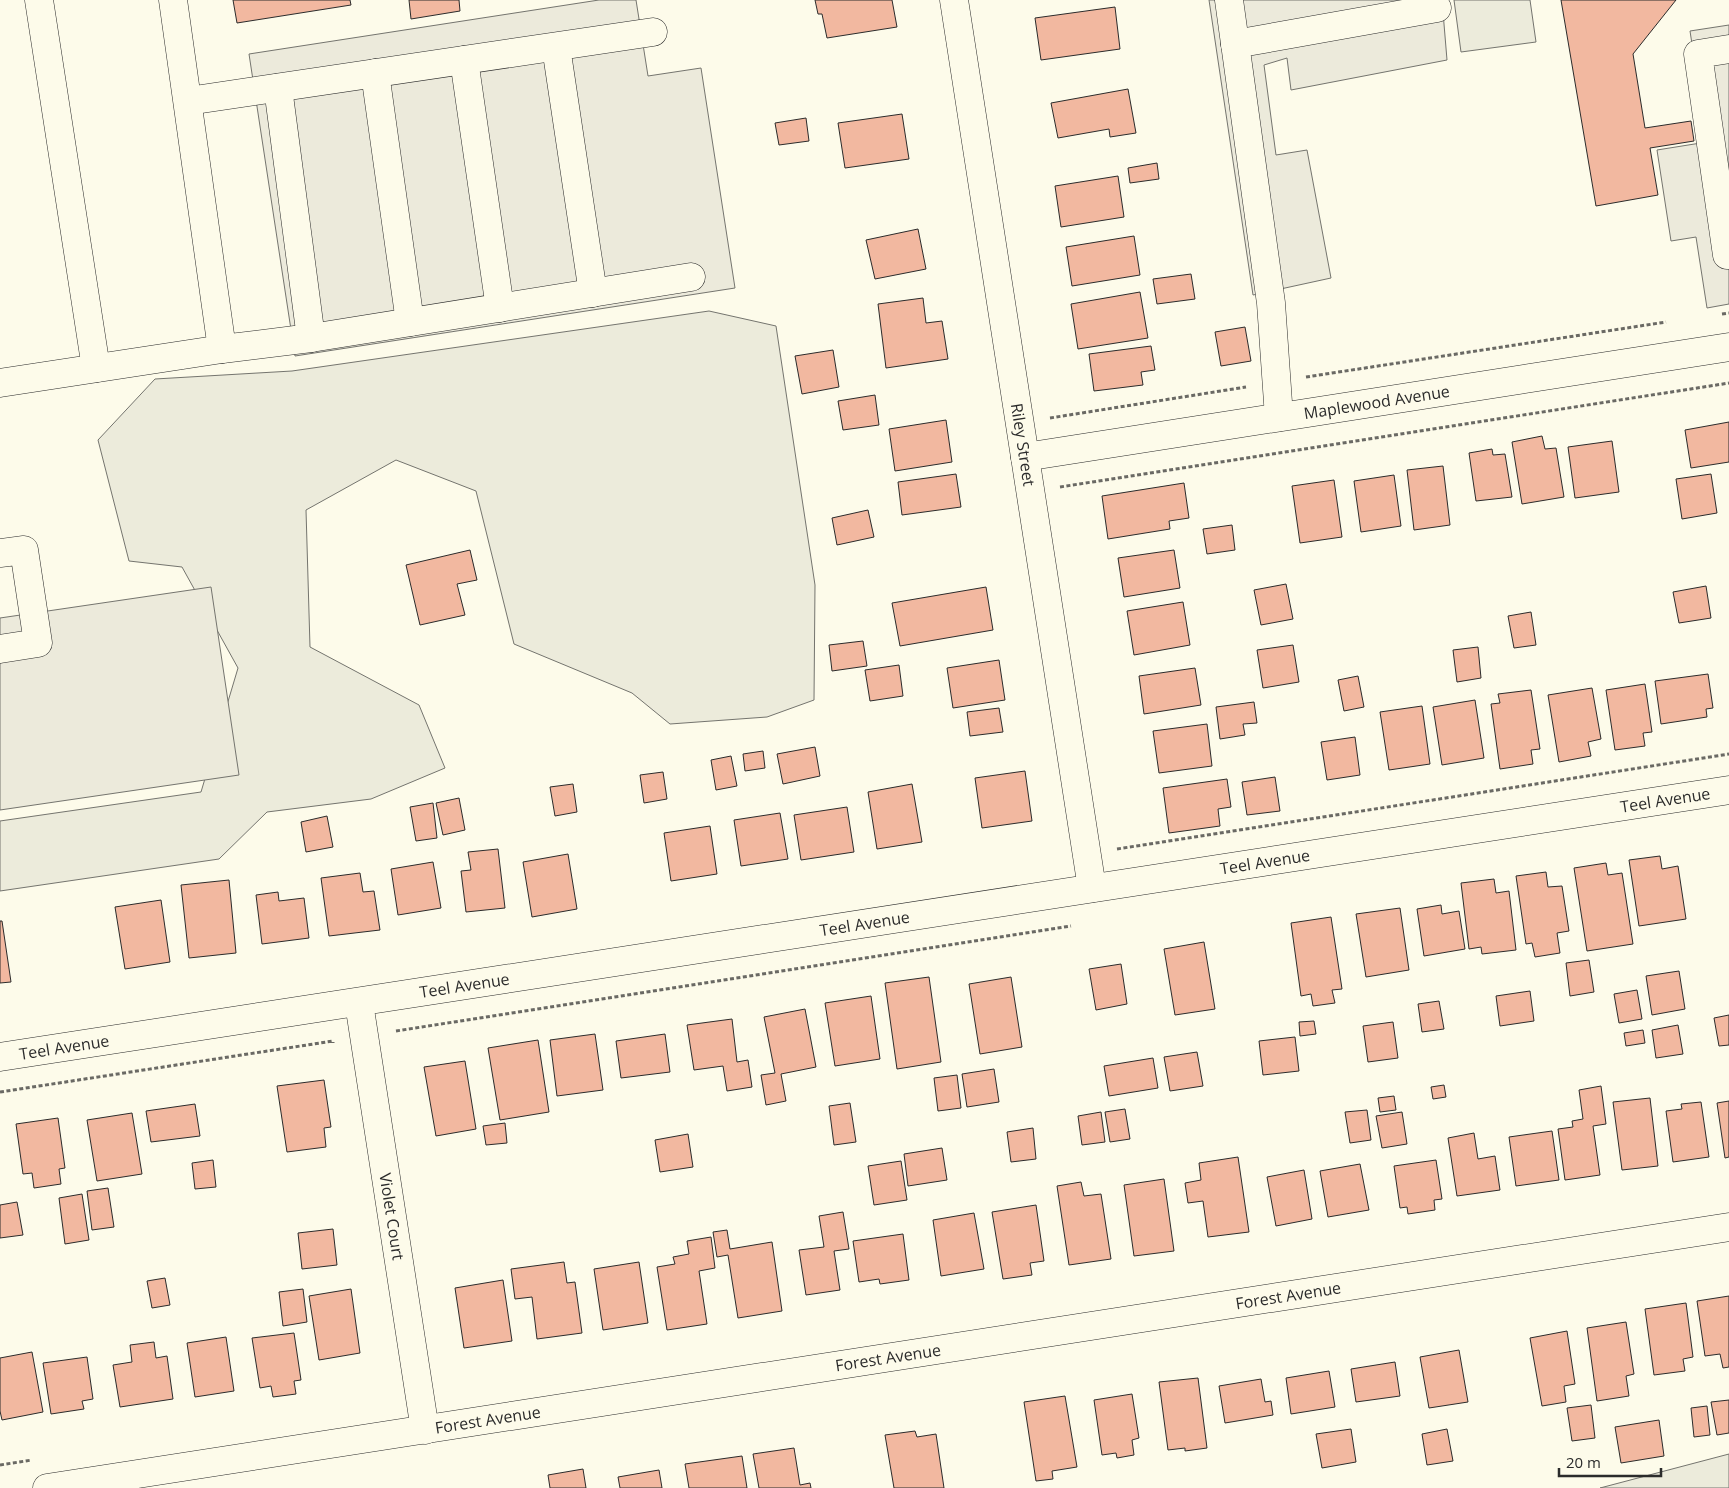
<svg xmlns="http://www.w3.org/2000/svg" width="1729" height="1488" font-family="'Open Sans',sans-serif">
<rect width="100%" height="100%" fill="#fdfbea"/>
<path fill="#ecebdb" stroke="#74746e" d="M1454,0H1530L1536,42L1461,52Z
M709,311L776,326L815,585L814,700L767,717L670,724L632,693L514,644L476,491L396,460L306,510L310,647L419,705L445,768L371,799L267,812L219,859L0,891V821L201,792L238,668L182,567L129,561L98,440L155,379L292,371Z
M1729,1454V1488H1600Z"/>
<path fill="#eceadb" stroke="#74746e" d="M599,0H636L648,76L701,68L735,288L295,356L249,54Z
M1209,0H1442L1447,60L1291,90L1287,58L1264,65L1276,155L1307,150L1331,278L1253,295Z
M1729,25V304L1707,308L1696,237L1671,241L1657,150L1707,142L1690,31Z
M211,587L239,775L0,810V618Z"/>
<path fill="#f2b8a0" stroke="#2b2b2b" d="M233,0H350L351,5L237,23Z
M409,0H459L460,11L411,19Z
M815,0H892L897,27L827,38L822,14H818Z
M1561,0H1676L1633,54L1645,128L1691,121L1694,141L1650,148L1658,195L1596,206Z
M1115,7L1120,49L1041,60L1035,18Z
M1128,89L1136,133L1110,137L1109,129L1058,138L1051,103Z
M902,114L909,159L845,168L838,123Z
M806,118L809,141L779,145L775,123Z
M1157,163L1159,179L1130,183L1128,168Z
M1118,176L1124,217L1061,227L1055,186Z
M918,229L926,269L875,279L866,240Z
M1134,236L1140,275L1072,286L1066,247Z
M1191,274L1195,299L1157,304L1153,279Z
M1140,292L1148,338L1078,349L1071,304Z
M923,298L926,323L942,321L948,359L886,368L878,304Z
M1245,327L1251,361L1221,366L1215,332Z
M1151,346L1155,370L1141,372L1143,385L1094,391L1089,354Z
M833,350L839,387L802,394L795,356Z
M875,395L879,425L843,430L838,401Z
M946,420L952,462L895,471L889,429Z
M1729,422V462L1691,468L1685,430Z
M1542,436L1545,449L1556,448L1564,497L1522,504L1512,442Z
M1612,441L1619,492L1575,498L1568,447Z
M1492,449L1493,455L1505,454L1512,497L1476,501L1469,453Z
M1443,466L1450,525L1414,530L1407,470Z
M956,474L961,507L902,515L898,482Z
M1711,474L1717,513L1682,519L1676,479Z
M1394,475L1401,526L1361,532L1354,481Z
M1334,480L1342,537L1300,543L1292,486Z
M1184,483L1189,518L1169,521L1170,529L1108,539L1102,496Z
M868,510L874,537L837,545L832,518Z
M1232,525L1235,550L1207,554L1203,529Z
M470,550L477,580L457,584L465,615L420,625L406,565Z
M1174,550L1180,588L1124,597L1118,558Z
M1286,584L1293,619L1261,625L1254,590Z
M1706,586L1711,618L1679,623L1673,592Z
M986,587L993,630L900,646L892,603Z
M1183,602L1190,645L1134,655L1127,611Z
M1531,612L1536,645L1514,648L1508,616Z
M863,641L867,666L832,671L829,645Z
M1293,645L1299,682L1263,688L1257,650Z
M1478,647L1481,678L1457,682L1453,650Z
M999,660L1005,700L953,708L947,668Z
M899,665L903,696L870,701L865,670Z
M1195,668L1201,705L1144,714L1139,676Z
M1708,674L1713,708L1706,709L1707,717L1661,724L1655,681Z
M1358,676L1364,707L1344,711L1338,680Z
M1645,684L1652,732L1643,733L1645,746L1615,750L1606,690Z
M1592,688L1601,739L1588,742L1591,756L1559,762L1548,695Z
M1531,690L1540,749L1531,750L1533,764L1500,769L1491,704L1500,703L1498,694Z
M1475,700L1484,758L1442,765L1433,707Z
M1254,702L1257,723L1243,724L1245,735L1220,739L1216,707Z
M1422,706L1430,764L1389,770L1380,712Z
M999,708L1003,732L970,736L967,712Z
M1207,724L1212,766L1159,773L1153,731Z
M1355,737L1360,775L1327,780L1321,742Z
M815,747L820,776L783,784L777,754Z
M763,751L765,768L745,771L743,754Z
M731,756L737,786L716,790L711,760Z
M1025,771L1032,821L982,828L975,778Z
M663,772L667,799L644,803L640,775Z
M1275,777L1280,811L1247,815L1242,782Z
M1227,779L1231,807L1218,809L1220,826L1169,833L1163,788Z
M573,784L577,812L555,816L550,787Z
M912,784L922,842L877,849L868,792Z
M459,798L465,830L443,835L436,803Z
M433,803L437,838L416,841L410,807Z
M847,807L854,852L801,860L794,815Z
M780,813L788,859L741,866L734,820Z
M327,816L333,847L306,852L301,822Z
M710,826L717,874L671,881L664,833Z
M498,849L505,908L466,912L461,871L471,870L468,852Z
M568,854L577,909L532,917L523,862Z
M1660,856L1662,869L1678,866L1686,919L1639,926L1629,860Z
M433,862L441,908L398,915L391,869Z
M1606,863L1608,875L1622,873L1633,944L1587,951L1574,868Z
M1546,872L1548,887L1562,886L1569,931L1557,933L1560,953L1535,957L1532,943L1526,944L1516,876Z
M360,873L363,892L374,891L380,930L329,936L321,878Z
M1494,879L1496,893L1509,891L1516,950L1482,954L1481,947L1469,949L1461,883Z
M229,880L236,953L189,958L181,885Z
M278,892L279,901L304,898L309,938L262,944L256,895Z
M161,900L170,962L125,969L115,907Z
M1441,905L1442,914L1459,911L1465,949L1424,956L1417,909Z
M1400,908L1409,970L1366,977L1356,914Z
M1331,917L1342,989L1332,990L1335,1003L1313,1006L1311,994L1301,996L1291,923Z
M0,921H2L11,982L0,983Z
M1204,942L1215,1009L1175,1015L1164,949Z
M1589,960L1594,992L1570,996L1566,963Z
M1121,964L1127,1004L1096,1010L1089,969Z
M1679,971L1685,1009L1652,1015L1646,976Z
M929,977L941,1062L897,1069L885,983Z
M1011,977L1022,1047L980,1054L969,984Z
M1637,990L1642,1019L1619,1023L1614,994Z
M1530,991L1534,1021L1500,1026L1496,996Z
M871,996L880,1059L835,1066L825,1003Z
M1439,1001L1444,1029L1422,1032L1418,1004Z
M805,1009L816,1067L781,1074L786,1101L766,1105L761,1075L775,1073L764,1017Z
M1729,1015V1045L1719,1046L1714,1018Z
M732,1019L737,1062L748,1060L752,1087L727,1091L723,1066L694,1070L687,1025Z
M1314,1021L1316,1034L1300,1036L1299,1022Z
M1393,1022L1398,1058L1368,1062L1363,1026Z
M1678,1025L1683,1054L1656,1058L1652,1030Z
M1643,1030L1645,1043L1626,1046L1624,1033Z
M595,1034L603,1090L557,1096L550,1040Z
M665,1034L670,1072L621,1078L616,1041Z
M1295,1037L1299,1071L1263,1075L1259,1041Z
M538,1040L549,1112L500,1120L488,1048Z
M1197,1052L1203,1086L1170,1091L1164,1057Z
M1153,1058L1158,1088L1109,1096L1104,1066Z
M465,1061L476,1129L436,1136L424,1067Z
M994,1069L999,1102L967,1107L962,1074Z
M957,1075L961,1108L938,1111L934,1078Z
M324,1080L331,1127L324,1128L326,1147L287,1152L277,1086Z
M1444,1085L1446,1097L1433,1099L1431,1087Z
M1601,1086L1606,1124L1593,1126L1600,1175L1565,1180L1558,1129L1573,1127L1572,1121L1583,1119L1579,1090Z
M1394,1096L1396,1110L1380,1112L1378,1098Z
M1650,1098L1658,1166L1622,1170L1613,1102Z
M1729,1101V1157L1725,1158L1717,1103Z
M1701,1102L1709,1157L1673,1162L1666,1111L1682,1109L1681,1104Z
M850,1103L856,1142L834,1145L829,1106Z
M195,1104L200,1136L151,1142L146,1111Z
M1125,1109L1130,1139L1110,1142L1105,1112Z
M1367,1110L1371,1140L1350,1143L1345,1112Z
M1101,1112L1105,1142L1082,1145L1078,1116Z
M1402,1112L1407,1144L1382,1148L1376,1116Z
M132,1113L142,1174L97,1181L87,1120Z
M58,1118L65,1168L59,1169L61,1184L34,1188L32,1173L23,1174L16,1124Z
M505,1123L507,1143L486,1145L483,1126Z
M1033,1128L1036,1159L1011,1162L1007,1132Z
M1552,1131L1559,1180L1516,1186L1509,1137Z
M1474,1133L1478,1159L1495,1156L1500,1190L1457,1196L1448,1138Z
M688,1134L693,1167L660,1172L655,1140Z
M942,1148L947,1180L908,1186L904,1154Z
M1238,1157L1249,1232L1208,1237L1203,1201L1188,1203L1185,1183L1201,1180L1199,1163Z
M213,1160L216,1187L195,1189L192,1163Z
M1436,1160L1442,1199L1434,1200L1435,1210L1408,1214L1407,1207L1400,1208L1394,1166Z
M901,1161L907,1200L874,1205L868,1166Z
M1360,1164L1369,1210L1328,1217L1320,1171Z
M1304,1170L1312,1219L1276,1226L1267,1177Z
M1164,1179L1174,1251L1134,1256L1124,1185Z
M1081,1182L1084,1196L1101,1194L1111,1259L1069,1265L1057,1186Z
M108,1188L114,1227L92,1230L87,1191Z
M82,1194L89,1240L65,1244L59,1198Z
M17,1202L23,1235L0,1238V1205Z
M1036,1205L1044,1261L1030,1263L1032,1275L1003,1279L992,1212Z
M843,1212L849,1249L834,1251L840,1290L806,1295L799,1250L824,1247L819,1216Z
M974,1213L984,1269L941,1276L933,1220Z
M333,1229L337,1265L302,1269L298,1233Z
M727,1230L730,1249L772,1242L782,1311L738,1318L728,1255L717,1257L713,1232Z
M903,1234L909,1280L880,1284L879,1279L859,1282L853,1241Z
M711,1237L715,1268L699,1271L707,1324L667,1330L657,1267L675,1264L673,1257L689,1254L687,1241Z
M564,1262L567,1283L575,1282L582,1333L537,1339L532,1297L515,1299L511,1269Z
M639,1262L648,1323L603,1330L594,1269Z
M165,1278L170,1305L152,1308L147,1281Z
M503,1280L512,1341L464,1348L455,1288Z
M303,1289L307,1322L283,1326L279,1292Z
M351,1289L360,1353L319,1360L309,1296Z
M1729,1296V1367L1723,1368L1720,1354L1705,1356L1697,1301Z
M1686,1303L1693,1357L1683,1359L1685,1371L1654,1375L1645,1309Z
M1626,1322L1634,1374L1626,1376L1629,1396L1597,1401L1587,1328Z
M1567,1331L1575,1384L1564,1386L1566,1402L1542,1406L1530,1338Z
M294,1333L301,1380L294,1381L296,1394L273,1397L271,1386L260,1388L252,1338Z
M226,1337L234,1391L195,1397L187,1343Z
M154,1342L156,1358L167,1356L173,1399L120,1407L113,1365L132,1362L130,1345Z
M1459,1350L1468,1402L1429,1408L1420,1357Z
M32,1352L43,1412L2,1420L0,1411V1358Z
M87,1357L93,1399L82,1401L84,1409L51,1414L43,1363Z
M1395,1362L1400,1396L1356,1402L1351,1369Z
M1329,1371L1335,1407L1291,1414L1286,1378Z
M1198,1378L1207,1448L1185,1451V1448L1168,1450L1159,1382Z
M1261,1379L1265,1402L1271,1401L1273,1415L1225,1423L1219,1386Z
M1132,1394L1139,1438L1132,1440L1134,1455L1117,1458L1116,1453L1102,1455L1094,1400Z
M1065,1396L1077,1467L1052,1471L1053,1479L1036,1481L1024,1402Z
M1729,1400V1433L1717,1435L1711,1402Z
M1591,1405L1595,1438L1572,1441L1567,1408Z
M1707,1406L1710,1435L1694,1437L1691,1408Z
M1659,1420L1664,1456L1621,1463L1615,1427Z
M1351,1429L1356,1462L1322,1468L1316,1434Z
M1447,1429L1453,1461L1427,1465L1422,1434Z
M915,1431L917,1437L936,1434L944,1488H894L885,1435Z
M794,1448L800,1485L810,1483L811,1488H759L753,1454Z
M742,1456L747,1488H689L685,1464Z
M583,1469L586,1488H550L548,1475Z
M659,1470L662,1488H620L618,1477Z"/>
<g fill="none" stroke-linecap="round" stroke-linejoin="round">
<defs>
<g id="minor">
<path d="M39,0L96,368"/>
<path d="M173,0L222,349L311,338L691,277"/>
<path id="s1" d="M954,0L1092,888"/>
<path d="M1229,0L1271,303L1279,417"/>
<path d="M1235,44L1437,8"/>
<path d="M556,47L593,293"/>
<path d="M1729,49L1698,54L1727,255H1729"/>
<path d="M464,60L500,308"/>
<path d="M375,73L410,322"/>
<path d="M278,88L311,338"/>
<path d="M188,101L653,32"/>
<path d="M0,383L222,349"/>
<path id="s2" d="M1025,457L1729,347"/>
<path d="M0,553L24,550L38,643L0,649"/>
<path id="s3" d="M359,1003L425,1430"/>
<path id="s4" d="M0,1057L1729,790"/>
<path id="s5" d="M47,1488L1729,1227"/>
</g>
</defs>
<use href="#minor" stroke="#2b2b2b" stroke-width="29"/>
<path stroke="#6a6964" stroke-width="3" stroke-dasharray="4 2.5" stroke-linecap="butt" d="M1722,314L1729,313
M1306,377L1666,322
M1050,418L1246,387
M1060,487L1729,383
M1117,849L1729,754
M396,1031L1071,926
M0,1092L333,1041V1043
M0,1465L32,1460"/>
<use href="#minor" stroke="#fdfbea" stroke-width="28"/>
</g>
<g text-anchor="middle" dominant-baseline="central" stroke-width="4" stroke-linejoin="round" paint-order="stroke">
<g font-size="16" fill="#2b2b2b" stroke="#fdfbea">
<text stroke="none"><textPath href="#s2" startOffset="356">Maplewood Avenue</textPath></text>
<text stroke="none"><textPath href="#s1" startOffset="450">Riley Street</textPath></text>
<text stroke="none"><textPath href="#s4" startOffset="1685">Teel Avenue</textPath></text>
<text stroke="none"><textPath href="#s4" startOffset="1280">Teel Avenue</textPath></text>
<text stroke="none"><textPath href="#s4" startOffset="875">Teel Avenue</textPath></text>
<text stroke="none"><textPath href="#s4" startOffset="470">Teel Avenue</textPath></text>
<text stroke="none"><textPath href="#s4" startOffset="65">Teel Avenue</textPath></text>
<text stroke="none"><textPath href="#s3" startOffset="216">Violet Court</textPath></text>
<text stroke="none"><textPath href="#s5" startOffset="1256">Forest Avenue</textPath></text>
<text stroke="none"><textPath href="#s5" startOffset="851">Forest Avenue</textPath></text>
<text stroke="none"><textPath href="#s5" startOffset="446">Forest Avenue</textPath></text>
</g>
</g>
<path d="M1559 1468v8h102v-8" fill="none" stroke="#2b2b2b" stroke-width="2.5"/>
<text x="1566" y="1468" font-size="15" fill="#2b2b2b" stroke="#fdfbea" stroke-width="4" paint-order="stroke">20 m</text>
</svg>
